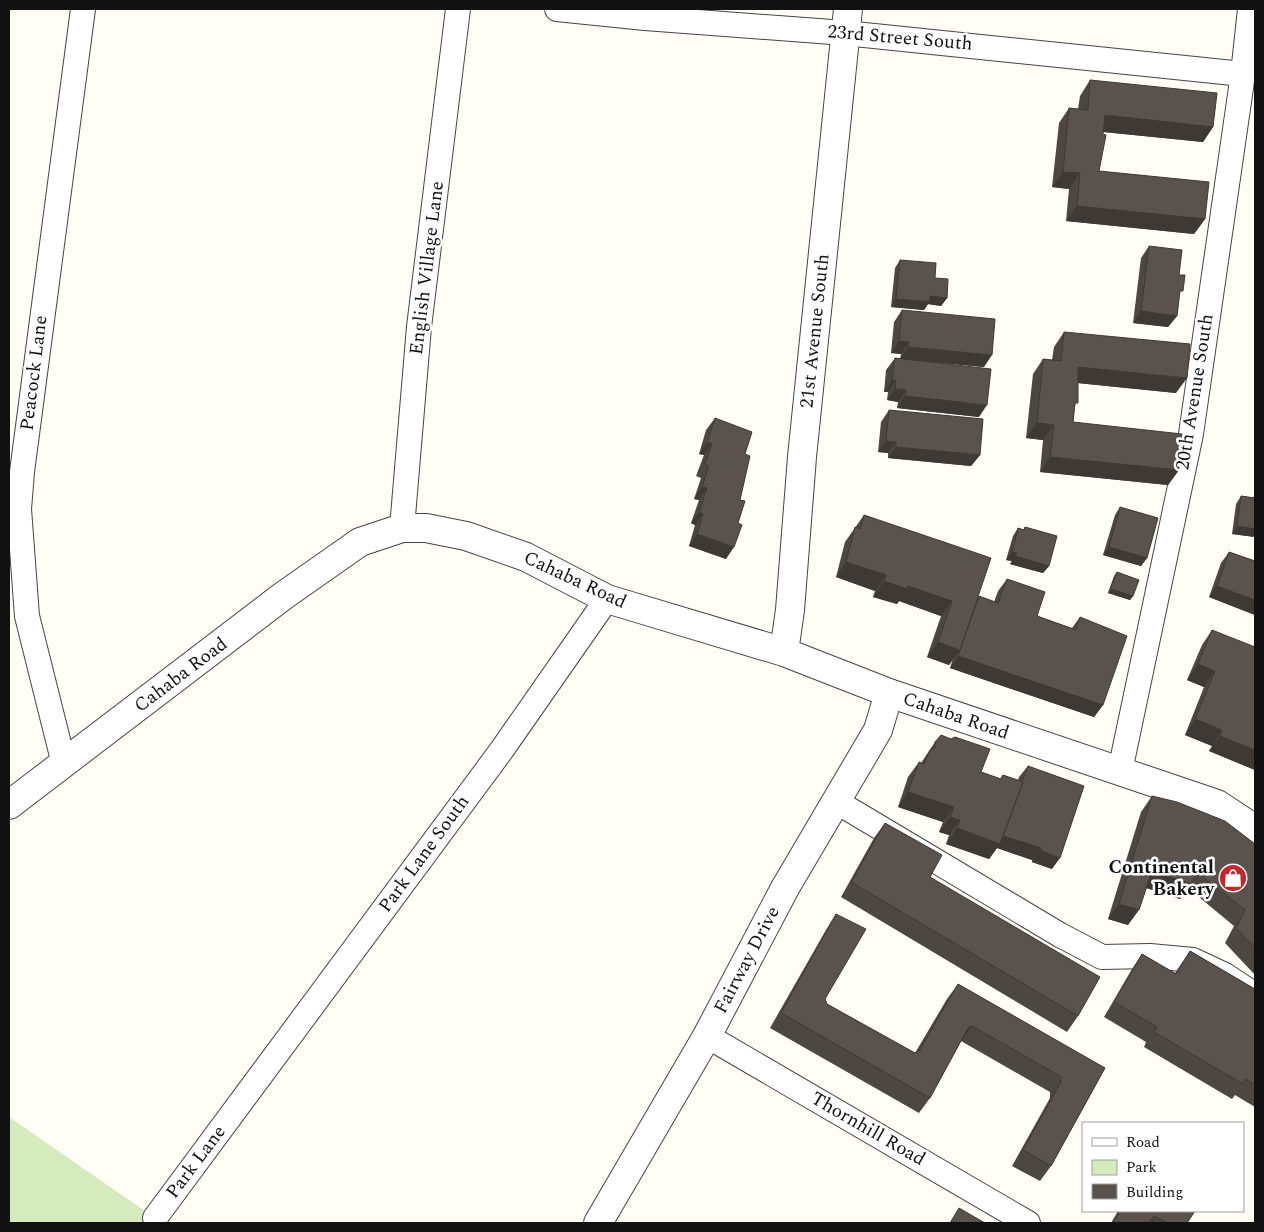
<svg xmlns="http://www.w3.org/2000/svg" width="1264" height="1232" font-family="Spectral,serif">
<rect width="100%" height="100%" fill="#fffdf5"/>
<path fill="#d5ebbd" d="M9,1117L155,1218L162,1223H9Z"/>
<g fill="none" stroke-linecap="round" stroke-linejoin="round">
<defs>
<path id="minor" d="M557,9L645,18L845,33L1243,74
M402,528L419,327L458,9
M64,764L27,616L19,509L22,472L83,9
M1120,771L1191,434L1243,74L1250,9
M837,802L1060,935L1102,957L1150,956L1193,960L1225,975L1255,995
M707,1036L1028,1223
M155,1218L501,751L607,599"/>
<path id="tertiary" d="M784,652L790,610L802,457L848,9
M9,805L283,596L360,542L402,528H426L466,536L526,557L607,599L784,652L889,693L1217,804L1255,829
M598,1223L707,1036L785,888L878,730L889,693"/>
</defs>
<use href="#minor" stroke="#444" stroke-width="26"/>
<use href="#tertiary" stroke="#444" stroke-width="30"/>
<use href="#minor" stroke="#fff" stroke-width="24"/>
<use href="#tertiary" stroke="#fff" stroke-width="28"/>
</g>
<path fill="#4d4742" d="M1090,80L1213,127L1203,142L1103,132L1099,171L1205,219L1194,234L1066,221L1069,189L1052,187L1059,123L1069,108L1078,109L1080,96Z
M1149,246L1179,275V297L1177,316L1168,327L1133,323L1141,258Z
M900,260L935,278L947,298L941,306L928,304L924,310L891,307L895,268Z
M902,310L984,367L908,360L979,417L897,408L898,402L887,400L888,392H884L886,370L895,358L900,359L901,354L891,353L894,322Z
M1064,332L1176,393L1078,383L1073,422L1179,470L1168,485L1040,472L1043,440L1026,438L1033,374L1043,359L1052,360L1054,347Z
M889,410L980,455L971,466L888,458V453L878,452L881,422Z
M715,418L745,454L726,559L689,546L695,525L691,523L699,500L694,499L701,478L696,476L704,455L699,454L706,430Z
M1255,494V537L1232,534L1236,504L1241,496L1253,498Z
M1120,507L1147,558L1141,566L1103,555L1115,515Z
M864,515L977,600L979,596L994,602L998,591L1007,579L1037,616L1072,628L1080,617L1103,705L1094,717L950,668L953,658L949,665L927,657L941,616L899,601L897,604L873,597L875,591L836,577L845,542Z
M1025,527L1049,566L1043,573L1010,564L1012,561L1006,560L1013,536L1018,528L1023,530Z
M1229,552L1255,561V615L1209,597L1221,563Z
M1117,572L1133,596L1130,600L1108,593L1114,576Z
M1212,630L1255,770L1209,751L1212,746L1185,735L1204,687L1187,680L1202,645Z
M935,742L981,772L1000,779L1003,775L1018,780L1019,777L1028,766L1052,869L1032,862V860L997,848L989,859L946,844L949,835L939,832L943,822L898,807L908,777L919,762L921,763Z
M1152,796L1255,844V975L1225,943L1234,926L1188,888L1180,899L1146,888L1128,925L1108,919L1141,812Z
M885,823L930,877L1078,1016L1067,1032L841,897L874,838Z
M836,914L825,999L827,1004L915,1053L947,999L958,984L1105,1068L1051,1166L1040,1181L1012,1166L1050,1098V1092L961,1041L930,1098L919,1113L770,1028L826,930Z
M1190,951L1255,989V1107L1235,1095L1232,1099L1144,1047L1146,1042L1104,1017L1132,969L1142,954L1175,973Z
M1118,1211H1195L1187,1223H1111Z"/>
<path fill="#3f3936" d="M1105,115L1213,127L1203,142L1094,131Z
M1063,172L1080,173L1069,189L1052,187Z
M1077,206L1205,219L1194,234L1066,221Z
M930,296L947,298L941,306L928,304L924,310L891,307L896,299Z
M1141,311L1177,316L1168,327L1133,323Z
M899,341L909,342L901,354L891,353Z
M908,347L992,355L984,367L900,359Z
M1078,367L1187,378L1176,393L1067,382Z
M892,380H896L888,392H884Z
M895,389L906,390L898,402L887,400Z
M905,396L987,405L979,417L897,408Z
M1037,423L1054,425L1043,440L1026,438Z
M886,441L896,442L888,453L878,452Z
M707,442L712,444L704,455L699,454Z
M896,447L980,455L971,466L888,458Z
M1050,457L1179,470L1168,485L1040,472Z
M702,487L707,488L699,500L694,499Z
M699,512L703,514L695,525L691,523Z
M1237,526L1255,529V537L1232,534Z
M697,534L734,547L726,559L689,546Z
M1109,547L1147,558L1141,566L1103,555Z
M1012,552L1017,553L1049,566L1043,573L1010,564L1012,561L1006,560Z
M846,562L886,575L875,591L836,577Z
M884,581L908,586L952,601L941,616L899,601L897,604L873,597Z
M1217,586L1255,600V615L1209,597Z
M1110,589L1133,596L1130,600L1108,593Z
M938,642L960,650L949,665L927,657Z
M958,656L1103,705L1094,717L950,668Z
M1198,664L1215,671L1204,687L1187,680Z
M1195,719L1222,730L1212,746L1185,735Z
M1220,736L1255,750V770L1209,751Z
M908,792L954,807L943,822L898,807Z
M950,817L960,820L949,835L939,832Z
M957,828L1002,836L1041,848L1032,860L997,848L989,859L946,844Z
M1040,850L1060,858L1052,869L1032,862Z
M1152,871L1191,884L1180,899L1141,886Z
M1119,904L1139,910L1128,925L1108,919Z
M972,1026L961,1041L958,1043L968,1028Z"/>
<path fill="#5a524d" stroke="#3f3936" d="M1090,80L1217,93L1213,127L1105,115L1103,134L1106,135L1099,171L1209,182L1205,219L1077,206L1080,173L1063,172L1069,108L1088,110Z
M1149,246L1182,250L1179,275H1185L1183,291H1180L1177,316L1141,311Z
M900,260L936,263L935,278L948,279L947,298L930,296V302L896,299Z
M902,310L995,319L992,355L908,347L909,342L899,341Z
M1064,332L1190,344L1187,378L1078,367V403H1075L1073,422L1182,434L1179,470L1050,457L1054,425L1037,423L1043,359L1061,361Z
M895,358L991,369L987,405L905,396L906,390L895,389L896,380H892Z
M889,410L983,419L980,455L896,447V442L886,441Z
M715,418L752,432L745,454L750,456L740,500L745,501L738,523L742,525L734,547L697,534L703,514L699,512L707,488L702,487L709,466L705,464L712,444L707,442Z
M1255,495V529L1237,526L1241,496L1255,498Z
M1120,507L1158,518L1147,558L1109,547Z
M864,515L991,558L960,650L938,642L952,601L908,586L907,589L884,581L886,575L846,562L855,527L860,529Z
M1025,527L1057,536L1049,566L1015,556L1017,553L1012,552L1018,528L1024,530Z
M1229,552L1255,561V600L1217,586Z
M1117,572L1139,580L1133,596L1110,589Z
M1007,579L1045,592L1037,616L1076,630L1080,617L1127,636L1103,705L958,656L979,596L998,603Z
M1212,630L1255,647V750L1220,736L1222,730L1195,719L1215,671L1198,664Z
M941,735L951,739L955,737L990,749L981,772L1001,779L1003,775L1023,782L1000,844L957,828L960,820L950,817L954,807L908,792L919,762L924,764L930,750L935,748V742Z
M1028,766L1084,786L1060,858L1040,850L1041,848L1003,836L1023,782H1022Z
M1152,796L1177,802L1225,821L1255,844V948L1236,928L1245,910L1197,872L1191,884L1152,871L1139,910L1119,904Z
M885,823L942,855L930,877L1100,977L1078,1016L851,882Z
M836,914L866,929L825,999L827,1004L915,1053L919,1051L958,984L1105,1068L1051,1166L1023,1150L1061,1082L1060,1076L972,1026L968,1028L930,1098L781,1013Z
M1190,951L1255,989V1085L1245,1079L1243,1084L1154,1032L1157,1027L1114,1002L1142,954L1176,974Z
M959,1208L985,1223H950Z
M1120,1211H1195L1187,1223H1167L1154,1216L1149,1223H1113Z"/>
<defs>
<symbol id="shop-disc" viewBox="-11 -11 22 22"><circle r="9.5" fill="#c4262e" stroke="#fff"/><path d="M-5-2.5h2.3a2.7 3.5 0 0 1 5.4 0H5L5.5 6h-11ZM-1.5-2.5h3a1.5 2.3 0 0 0-3 0Z" fill="#fff"/></symbol>
</defs>
<g fill-rule="evenodd">
<use href="#shop-disc" x="1217" y="862" width="32" height="32"/>
</g>
<g text-anchor="middle" dominant-baseline="central" stroke-width="5" stroke-linejoin="round" paint-order="stroke">
<g font-size="19" fill="#111" stroke="#fff">
<text transform="translate(900 38) rotate(5)">23rd Street South</text>
<text transform="translate(427 268) rotate(-83)">English Village Lane</text>
<text transform="translate(815 331) rotate(-84)">21st Avenue South</text>
<text transform="translate(34 373) rotate(-83)">Peacock Lane</text>
<text transform="translate(1195 392) rotate(-81)">20th Avenue South</text>
<text transform="translate(575 580) rotate(25)">Cahaba Road</text>
<text transform="translate(181 675) rotate(-37)">Cahaba Road</text>
<text transform="translate(956 716) rotate(19)">Cahaba Road</text>
<text transform="translate(424 854) rotate(-54)">Park Lane South</text>
<text transform="translate(747 960) rotate(-62)">Fairway Drive</text>
<text transform="translate(868 1129) rotate(30)">Thornhill Road</text>
<text transform="translate(196 1162) rotate(-53)">Park Lane</text>
</g>
<g font-size="19" font-weight="bold" fill="#111" stroke="#fff" text-anchor="end">
<text x="1214" y="867">Continental<tspan x="1214" dy="22">Bakery</tspan></text>
</g>
</g>
<rect width="1264" height="1232" fill="none" stroke="#111111" stroke-width="20"/>
<rect x="1082" y="1122" width="162" height="90" fill="#ffffff" stroke="#a0a0a0"/>
<rect x="1092" y="1138" width="25" height="8" fill="#ffffff" stroke="#a0a0a0"/>
<text x="1126" y="1147" font-size="15" fill="#111111">Road</text>
<rect x="1092" y="1160" width="25" height="15" fill="#d5ebbd" stroke="#a0a0a0"/>
<text x="1126" y="1172" font-size="15" fill="#111111">Park</text>
<rect x="1092" y="1184" width="25" height="15" fill="#5a524d" stroke="#a0a0a0"/>
<text x="1126" y="1197" font-size="15" fill="#111111">Building</text>
</svg>
